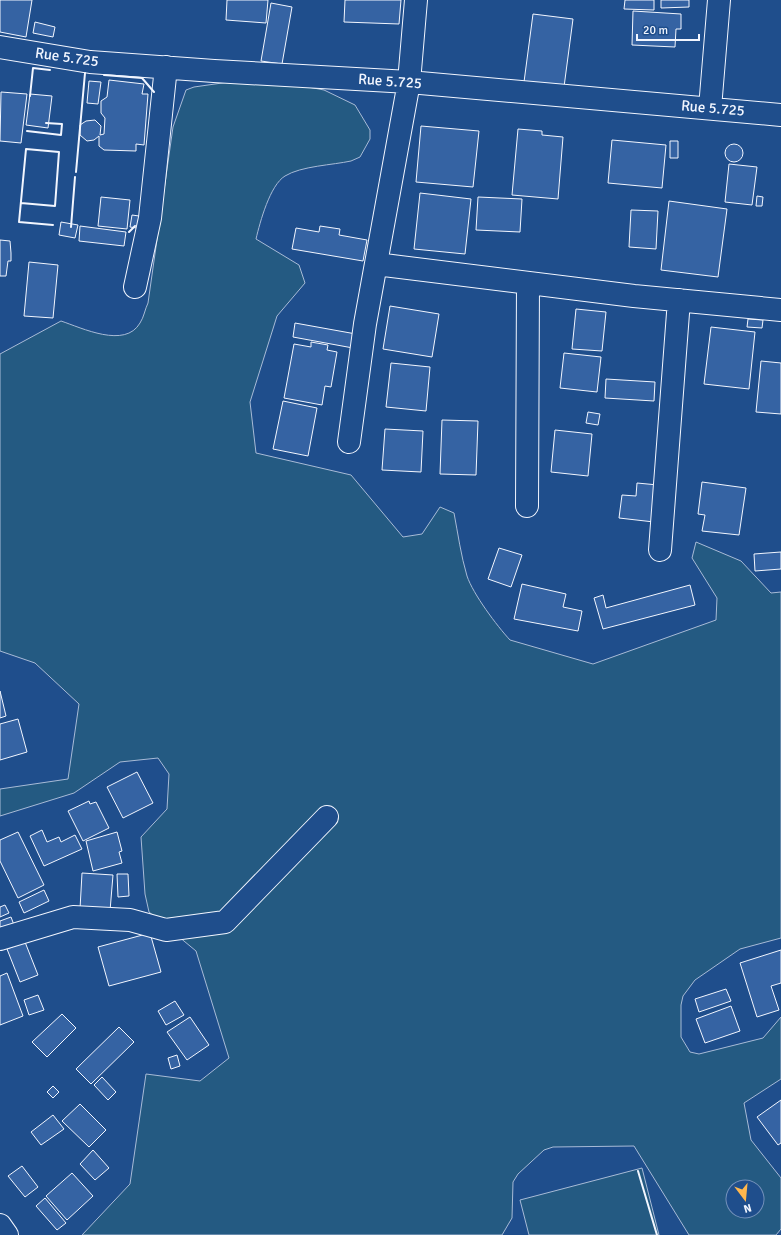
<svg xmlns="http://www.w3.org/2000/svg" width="781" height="1235" font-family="Signika,sans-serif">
<rect width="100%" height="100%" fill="#1f4e8c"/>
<path fill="#245a82" stroke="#a8bbd7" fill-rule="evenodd" d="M250,79L271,80L324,90L355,105L370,130V139L360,157L351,161C333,165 301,166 285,176C270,185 260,222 256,239L299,265L305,283L277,316L250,402L256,453L351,475L403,537L422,534L440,507L454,513C458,534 461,556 467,576C473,594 497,626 510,640L593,664L716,620L717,598L692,558L696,542L741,561L771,593L781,592V938L740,949L695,980L683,996L681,1005V1037L690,1052L699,1054L763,1038L781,1017V1079L744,1103L751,1140L781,1178V1229L776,1235H689L634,1146L553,1147L544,1150L518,1174L513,1182L512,1218L502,1235H82L130,1184L146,1074L200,1081L229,1058L196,951L149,912L145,894L141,837L167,809L169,774L158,758L120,762L74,793L0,816V789L68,779L79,704L35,663L0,651V354L61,321C82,328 125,349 140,323C144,317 145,309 148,303L173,127L186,90L194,87ZM733,1187H757V1211H733Z
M642,1168L659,1235H529L520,1200Z"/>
<path fill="#3563a3" stroke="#f2f6ff" d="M0,0H32L26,37L0,32Z
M227,0H268L266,23L226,20Z
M345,0H401L399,24L344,22Z
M625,0H654V10L624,9Z
M661,0H689V7L661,8Z
M271,3L292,7L282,64L261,61Z
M633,11L681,14V29H676L675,47L632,45Z
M533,14L573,19L564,87L524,82Z
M35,22L55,27L53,37L33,33Z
M109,80L144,84L142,94H148L144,145L136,144V151L104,150L99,146V136L94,140L87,141L80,135V125L86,121L95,120L101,126L100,135L104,134L105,118L101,113V101L107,97Z
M89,81L101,82L98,104L87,103Z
M1,92L27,94L21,143L0,141Z
M30,94L52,96L48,128L26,125Z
M421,126L479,131L473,187L416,182Z
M518,129L542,131V135L563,137L558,199L512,195Z
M612,140L666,145L662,188L608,183Z
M670,141H678V158H670Z
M725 153a9 9 0 1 1 18 0a9 9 0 1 1-18 0Z
M729,164L757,167L752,205L725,202Z
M420,193L471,199L465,254L414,249Z
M757,196L763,197L762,206H756Z
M101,197L130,200L127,229L98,226Z
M478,197L522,199L520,232L476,230Z
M669,201L727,209L718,277L661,270Z
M631,210L658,211L656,249L629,247Z
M132,215L139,216L137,228L130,227Z
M61,222L78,225L75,238L59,235Z
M80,226L126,232L124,246L79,241Z
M320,226L340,229L339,235L367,240L363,261L292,249L296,228L319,232Z
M0,240L10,241L11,253V261H8L6,276H0Z
M29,262L58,265L53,318L24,316Z
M390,306L439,314L432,357L383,349Z
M576,309L606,312L602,351L572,349Z
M748,319L763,320L762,328L747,327Z
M295,323L356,334L353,348L293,337Z
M711,327L755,332L749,389L704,384Z
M311,342L328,345L327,350L337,352L331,387L325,386L322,405L284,398L294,344L311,347Z
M564,353L601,357L597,392L560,388Z
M761,361L781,363V414L756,412Z
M391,363L430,367L426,411L386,407Z
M606,379L655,382L654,401L605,398Z
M283,401L317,408L308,456L273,449Z
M588,412L600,414L598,425L586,423Z
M442,420L478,421L476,475L440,474Z
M385,429L423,431L421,472L382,470Z
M555,430L592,434L588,476L551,472Z
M702,482L746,488L739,535L702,531L705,515L698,514Z
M637,483L658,485L654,522L619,518L622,495L636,496Z
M499,548L522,555L511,587L488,579Z
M781,552V569L755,571L754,554Z
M522,584L566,594L563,607L582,611L578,631L514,619Z
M690,585L695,605L603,629L594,598L603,595L606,608Z
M0,691L6,716L0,718Z
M18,719L27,752L0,760V724Z
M137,772L153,803L123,818L107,787Z
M89,801L90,804L96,802L109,828L83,841L68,811Z
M42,830L47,842L59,837L61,842L75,835L82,849L44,866L30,836Z
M18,832L44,885L18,898L0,861V840Z
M117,832L122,851L119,852L122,863L93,871L86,841Z
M82,873L113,875L110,911L80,909Z
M117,874H128L129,896L118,897Z
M44,890L49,901L24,913L19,902Z
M5,905L9,913L0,917V907Z
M11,917L14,925L0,930V921Z
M150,933L161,972L109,986L98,947Z
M25,942L38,975L20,982L7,949Z
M781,950V983L771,986L779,1010L757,1017L740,963Z
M7,973L23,1016L0,1025V976Z
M726,989L731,1001L699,1012L695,999Z
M38,995L44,1010L29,1015L24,1000Z
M175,1001L184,1015L166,1025L158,1011Z
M731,1006L740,1031L705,1043L696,1019Z
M62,1014L76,1028L47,1057L32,1042Z
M190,1017L209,1045L187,1060L167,1032Z
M119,1027L134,1042L91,1084L76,1069Z
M177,1055L180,1066L171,1069L168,1058Z
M102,1077L116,1092L108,1100L94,1085Z
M53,1086L59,1092L53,1098L47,1092Z
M781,1100V1143L778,1145L757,1117Z
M80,1104L106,1130L89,1147L62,1121Z
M53,1115L64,1129L41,1145L31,1132Z
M93,1150L109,1168L95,1180L80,1164Z
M22,1166L38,1187L25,1197L8,1176Z
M72,1173L93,1196L67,1220L46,1196Z
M45,1198L66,1223L57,1230L36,1206Z"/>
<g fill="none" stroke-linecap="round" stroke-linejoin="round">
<defs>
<path id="minor" d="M0,47L90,62L214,71L409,82L781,115
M710,108L719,0
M376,264L634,296L781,310
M135,287L150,218L166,67
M349,442L365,324L409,82L416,0
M527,506L528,283
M660,550L679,300
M0,939L73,917L130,920L166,930L225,922L327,817
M0,1225L7,1235"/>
</defs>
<use href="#minor" stroke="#f2f6ff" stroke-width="24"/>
<use href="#minor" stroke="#1f4e8c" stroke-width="22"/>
<path stroke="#f2f6ff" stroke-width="2" d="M104,75L142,78L154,92
M30,96L33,68L50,70
M27,131L61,135L62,124L46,123
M76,172L85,73
M21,203L55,206L59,152L26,149L19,222L53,225
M71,227L75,177
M129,232L135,226
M638,1171L657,1235"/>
</g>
<g text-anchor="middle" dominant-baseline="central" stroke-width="3" stroke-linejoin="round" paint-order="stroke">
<g font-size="15" fill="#f2f6ff" stroke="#1f4e8c">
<text transform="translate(67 57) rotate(8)">Rue 5.725</text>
<text transform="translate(390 81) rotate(4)">Rue 5.725</text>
<text transform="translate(713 108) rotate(5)">Rue 5.725</text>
</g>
</g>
<g transform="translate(745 1199) rotate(164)"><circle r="19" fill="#1f4e8c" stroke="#7391ba"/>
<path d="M0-3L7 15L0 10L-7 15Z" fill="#ffb74d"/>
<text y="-6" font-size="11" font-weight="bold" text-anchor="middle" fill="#f2f6ff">N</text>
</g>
<path d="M637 34v6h62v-6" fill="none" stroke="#f2f6ff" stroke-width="2"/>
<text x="643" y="34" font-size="12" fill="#f2f6ff" stroke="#1f4e8c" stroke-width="3" paint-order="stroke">20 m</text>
</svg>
